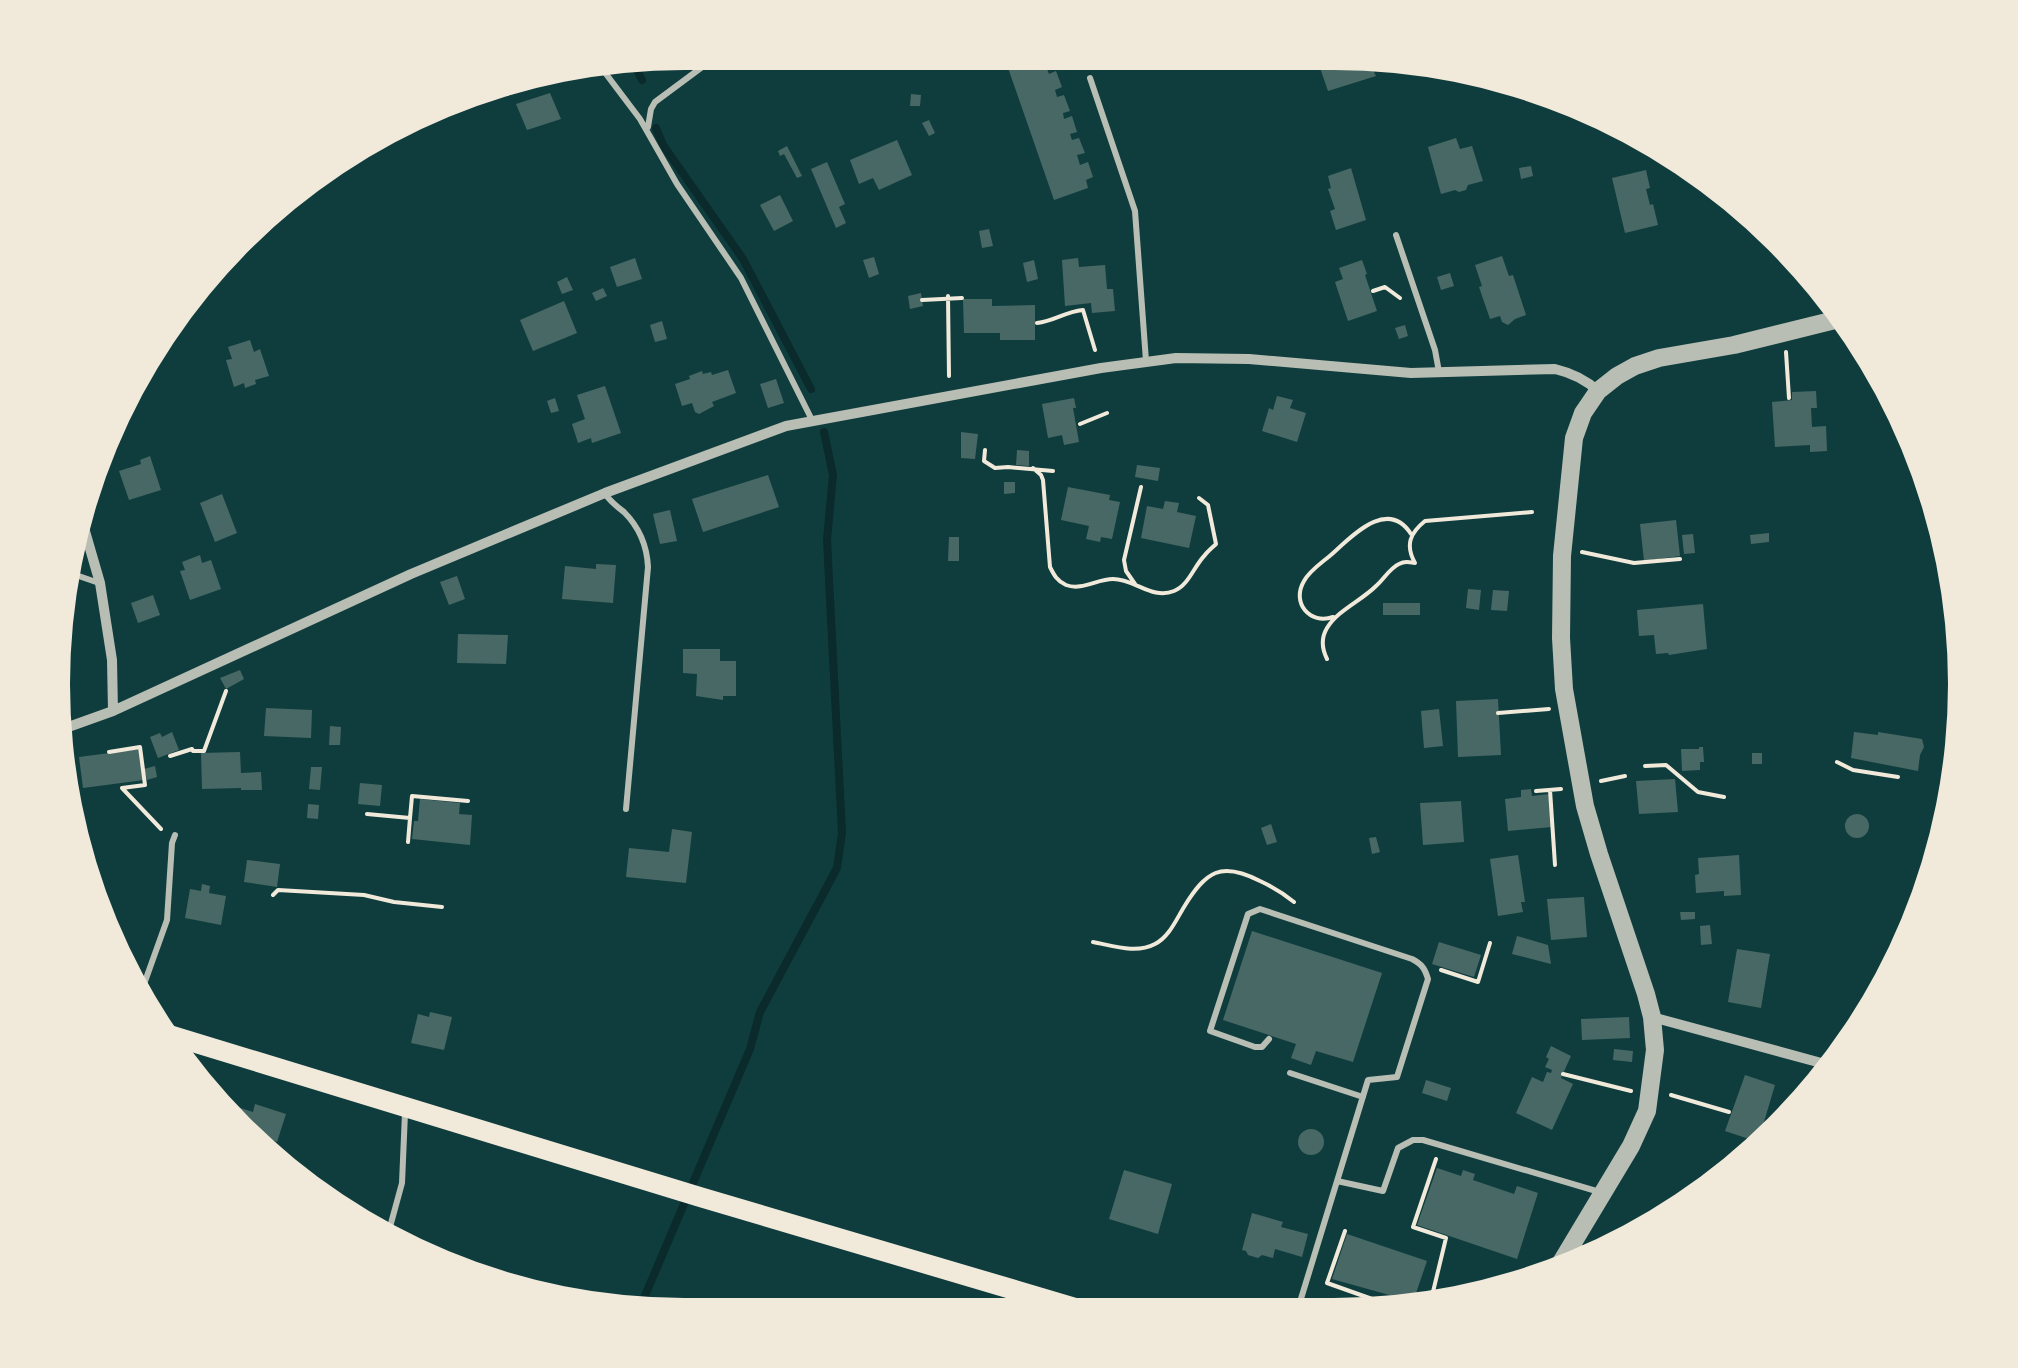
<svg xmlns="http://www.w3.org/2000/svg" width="2018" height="1368" font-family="Quicksand,sans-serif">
<rect width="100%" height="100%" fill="#0f3d3e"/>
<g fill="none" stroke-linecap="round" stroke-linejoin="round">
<path stroke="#0a2a2b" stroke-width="8" d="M632,61L642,80
M656,128L663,145L743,259L811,389
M641,1305L750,1049L760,1012L837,868L842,833L827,540L833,475L824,432"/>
</g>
<path fill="#486865" d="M1029,58H1052L1053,63L1046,66L1049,74L1056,71L1062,87L1055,90L1057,97L1064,95L1070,111L1063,113L1064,119L1072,116L1077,132L1070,134L1072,140L1079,138L1085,153L1077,155L1080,165L1088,162L1093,177L1086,180L1088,188L1054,200L1007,65Z
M1318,62L1375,63L1373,70L1376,76L1328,91Z
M1526,88L1540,93L1547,95L1530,100Z
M550,93L561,119L527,130L516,104Z
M911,94L921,95L920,106H910Z
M929,120L935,133L929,136L922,123Z
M1456,138L1460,149L1472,146L1483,181L1468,185L1466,190L1459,192L1455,190L1441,194L1428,147Z
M897,140L912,175L879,190L873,178L859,184L850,160Z
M787,146L802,176L797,178L784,154L780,156L778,151Z
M827,162L845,204L839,207L846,223L836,228L811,169Z
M1531,166L1533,176L1521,179L1519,168Z
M1351,168L1366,220L1336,230L1330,211L1335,209L1328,189L1331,188L1328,176Z
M1646,170L1650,188L1646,189L1650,205L1653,204L1658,225L1625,233L1612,178Z
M780,195L793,221L774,231L760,205Z
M989,229L993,246L982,248L979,231Z
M1769,229L1780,237L1784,242L1774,245Z
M1502,256L1509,276L1513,275L1526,315L1515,319L1508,325L1502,322L1500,316L1490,319L1479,287L1482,286L1475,265Z
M874,257L879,274L869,278L863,260Z
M635,258L642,279L617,287L610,267Z
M1078,258L1079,267L1105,265L1107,289H1113L1115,311L1092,313L1091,303L1065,306L1062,260Z
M1034,260L1038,279L1027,282L1023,263Z
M1362,260L1367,274L1365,275L1377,311L1348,321L1335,282L1343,279L1339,268Z
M1450,273L1454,286L1441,290L1437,277Z
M567,277L573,290L562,294L557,282Z
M603,288L607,296L596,301L592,293Z
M921,293L923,306L910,309L908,296Z
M963,299H992V306L1035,305V340H1000V333H964Z
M564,301L577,333L533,351L520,320Z
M662,321L667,339L655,342L650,325Z
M1405,325L1408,336L1399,339L1395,328Z
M250,340L254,352L260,349L269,376L255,380L256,384L245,388L244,383L234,387L226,360L232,359L228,347Z
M728,370L736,393L712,402L714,406L699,414L695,412L692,403L682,406L675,384L690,379L689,376L702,371L703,374L711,372L712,375Z
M776,379L784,403L768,408L760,384Z
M605,386L621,433L592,443L591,438L578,443L572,424L585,419L577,395Z
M1816,391L1817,408H1811L1812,427L1826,426L1827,451L1810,452V445L1775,447L1772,402L1792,400V392Z
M1277,396L1293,400L1290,408L1306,413L1297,442L1262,431L1269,408L1273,410Z
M555,398L559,411L551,413L547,401Z
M1074,398L1076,408H1073L1079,442L1064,445L1062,435L1048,438L1042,404Z
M121,407L126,419L111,425L117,414Z
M961,432L978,434L975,459L961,458Z
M1017,450L1029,451V466L1016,465Z
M150,456L161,490L129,500L119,471L141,464L140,460Z
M1137,465L1160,468L1158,481L1135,477Z
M768,475L779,507L703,532L692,499Z
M1004,482H1015V493L1004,494Z
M1068,487L1110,495L1109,500L1120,502L1112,539L1101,537L1100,542L1086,539L1089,526L1061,520Z
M222,494L237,533L215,542L200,503Z
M1165,501L1179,503L1177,512L1196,516L1189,548L1141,538L1147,506L1163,509Z
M670,510L677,541L660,544L653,514Z
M1676,520L1680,556L1644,561L1640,524Z
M1769,533V542L1751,544L1750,535Z
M1693,534L1695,553L1684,554L1682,535Z
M949,537H959V561H948Z
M200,555L202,563L211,560L221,589L190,600L180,571L185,570L182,562Z
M596,564L616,565L613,603L562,599L565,566L596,569Z
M457,576L465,599L449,605L440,582Z
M1468,589L1481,590L1479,610L1466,608Z
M1493,590L1509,591L1507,611L1491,610Z
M153,595L160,615L138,623L131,603Z
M1383,603H1420V615H1383Z
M1703,604L1707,649L1669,655L1668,653L1656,654L1654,635L1639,636L1637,610Z
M458,634L508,635L506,664L457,663Z
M683,649H720V661H736V696H723V700L696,696L697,674L683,673Z
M240,670L244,679L226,689L220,678Z
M1498,699L1501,755L1458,757L1456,701Z
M266,708L312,710L311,738L264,736Z
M1439,709L1443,746L1424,748L1421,711Z
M330,726L341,727L340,745H329Z
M172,732L179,750L158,758L150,737L160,733L162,737Z
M1854,732L1878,735V732L1922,739L1924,747L1920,755L1918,771L1851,758Z
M1699,747H1703L1704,762H1700V770L1682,771L1681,749H1699Z
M140,749L144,780L83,788L79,757Z
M240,752L241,773L261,772L262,790H241V788L202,789L201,753Z
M1752,753H1762V764H1752Z
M155,766L157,777L147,780L144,769Z
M311,767H322L320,790L309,789Z
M1675,779L1678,812L1639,814L1636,781Z
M360,783L382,785L380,806L358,804Z
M1531,789L1532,796L1549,794L1552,827L1508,831L1505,799L1521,797V790Z
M420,799L460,803L459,814L472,815L470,845L412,839L414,821H418Z
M1461,801L1464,842L1423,845L1420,803Z
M308,804L319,805L318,819L307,818Z
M1845 826a12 12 0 1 1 24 0a12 12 0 1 1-24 0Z
M1271,824L1277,842L1267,845L1261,828Z
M672,829L692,832L686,883L626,877L629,848L669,852Z
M1376,837L1380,852L1372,854L1369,838Z
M1518,855L1525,902H1521L1523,912L1498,916L1490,859Z
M1739,855L1741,895L1724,896V891L1696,893L1695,875L1699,874L1698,858Z
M247,860L280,864L277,887L244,882Z
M202,884L210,886L209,893L226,896L221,925L185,918L190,889L201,891Z
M1584,897L1587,937L1551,940L1547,899Z
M1680,912H1695V919L1681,920Z
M1710,925L1712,944L1701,945L1700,926Z
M1252,931L1382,973L1353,1062L1316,1051L1311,1065L1291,1058L1296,1044L1223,1020Z
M1517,936L1548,945L1551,964L1512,954Z
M1439,942L1481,955L1474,977L1432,964Z
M1737,949L1770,954L1761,1008L1728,1002Z
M430,1012L452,1017L444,1050L411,1043L418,1014L429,1017Z
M1629,1017L1630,1038L1582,1040L1581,1019Z
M1551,1046L1571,1056L1561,1078L1573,1084L1552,1130L1516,1113L1532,1077L1543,1082L1547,1072L1551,1073L1552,1070L1545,1067L1549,1059L1546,1057Z
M1614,1049L1633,1051L1632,1062L1613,1060Z
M1745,1075L1775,1085L1758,1142L1725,1131Z
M1426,1080L1451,1088L1447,1101L1422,1093Z
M228,1104L253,1112L255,1104L286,1114L277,1142L248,1133L246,1137L238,1131L225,1114Z
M1298 1142a13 13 0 1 1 26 0a13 13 0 1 1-26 0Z
M1437,1168L1461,1176L1463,1170L1475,1174L1473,1180L1514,1194L1517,1186L1538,1193L1517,1259L1417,1225Z
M1124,1170L1172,1184L1158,1234L1109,1219Z
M328,1195L350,1201L348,1210L328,1196Z
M1252,1213L1283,1222L1281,1227L1308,1234L1302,1257L1275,1249L1273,1258L1262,1255L1258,1258L1248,1255L1246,1251L1242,1250Z
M1347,1234L1427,1261L1414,1299L1401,1302L1392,1299L1393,1296L1332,1279Z
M569,1295V1304L557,1302V1296Z"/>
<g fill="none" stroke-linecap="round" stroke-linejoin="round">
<path stroke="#f1e9da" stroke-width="4" d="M1373,291L1385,287L1400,298
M948,296L949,376
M922,300L962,298
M1037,323C1055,321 1064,312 1083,310L1095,350
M1786,352L1789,398
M1080,424L1107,413
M985,450L984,461L995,468L1008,467L1053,471
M1033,468L1041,475L1043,480L1050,567C1054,575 1057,581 1066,585C1082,591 1097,579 1113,579C1135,579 1152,600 1174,591C1189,585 1194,566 1205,555C1208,551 1213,547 1216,544L1208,505L1199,498
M1582,552L1634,563L1680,559
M1135,584L1126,571L1124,560L1141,487
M1333,617C1310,625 1291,603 1304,581C1310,570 1323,562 1332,554C1353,535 1388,498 1411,534
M1327,659C1322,649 1321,638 1327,628C1338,610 1361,601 1376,586C1384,579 1390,568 1399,564C1405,561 1409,562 1415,563C1405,545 1410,533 1425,521L1532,512
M1498,713L1549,709
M109,752L140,747L145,785L122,788L161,829
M170,756L192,749L193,751H204L226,691
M1837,762L1853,770L1898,777
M1645,766L1666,765L1698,792L1724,797
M1601,781L1625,776
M1550,790L1555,865
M1536,791L1561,789
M367,814L410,818L412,796L468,801
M408,842L410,818
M273,895L278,890L364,895L394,902L442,907
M1093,942C1114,946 1136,954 1155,944C1169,937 1176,920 1184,907C1206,871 1221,861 1260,881C1273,887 1283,893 1294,902
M1441,970L1478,982L1490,943
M1563,1074L1631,1091
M1671,1095L1729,1112
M1345,1231L1327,1283L1389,1305
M1432,1296L1446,1238L1413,1227L1436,1159"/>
<path stroke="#b8beb3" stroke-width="6" d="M600,66L640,119L677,184L741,278L812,420
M1090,78L1135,211L1146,361
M648,127L651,109L655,102L721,53
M1396,235L1435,350L1439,372
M605,494C611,502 616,506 624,512C639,527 647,546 648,567L626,809
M70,573L99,583
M138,1001L167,920L172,843L175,835
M1269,1039L1262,1047H1255L1210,1031L1248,914L1260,909L1412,959C1422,964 1425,969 1428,979L1397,1077L1368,1080L1296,1315
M1290,1073L1363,1097
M1337,1181L1383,1191L1398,1148L1413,1140H1423L1603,1193
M387,1238L402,1183L405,1113
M1576,1243L1586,1253L1596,1254
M1565,1259L1577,1267"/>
<path stroke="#b8beb3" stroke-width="10" d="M82,521L100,583L112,660L113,711
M60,730L113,711L411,574L605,493L786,426L1101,368L1176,358L1249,359L1411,373L1555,369C1572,373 1585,379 1598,391
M1652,1017L1825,1064"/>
<path stroke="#b8beb3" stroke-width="18" d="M1556,1271L1631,1146L1647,1111L1655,1050L1652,1017L1646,994L1599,854L1585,806L1564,689L1561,638L1562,556L1574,438L1583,413L1598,391L1617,376L1635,366L1659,358L1734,345L1835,320"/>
<path stroke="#f1e9da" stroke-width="20" d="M163,1033L700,1197L1089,1312"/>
</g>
<path d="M0 0H2018V1368H0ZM684 70H1334A614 614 0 0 1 1948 684V684A614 614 0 0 1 1334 1298H684A614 614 0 0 1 70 684V684A614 614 0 0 1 684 70Z" fill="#f1e9da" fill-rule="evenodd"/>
</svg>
